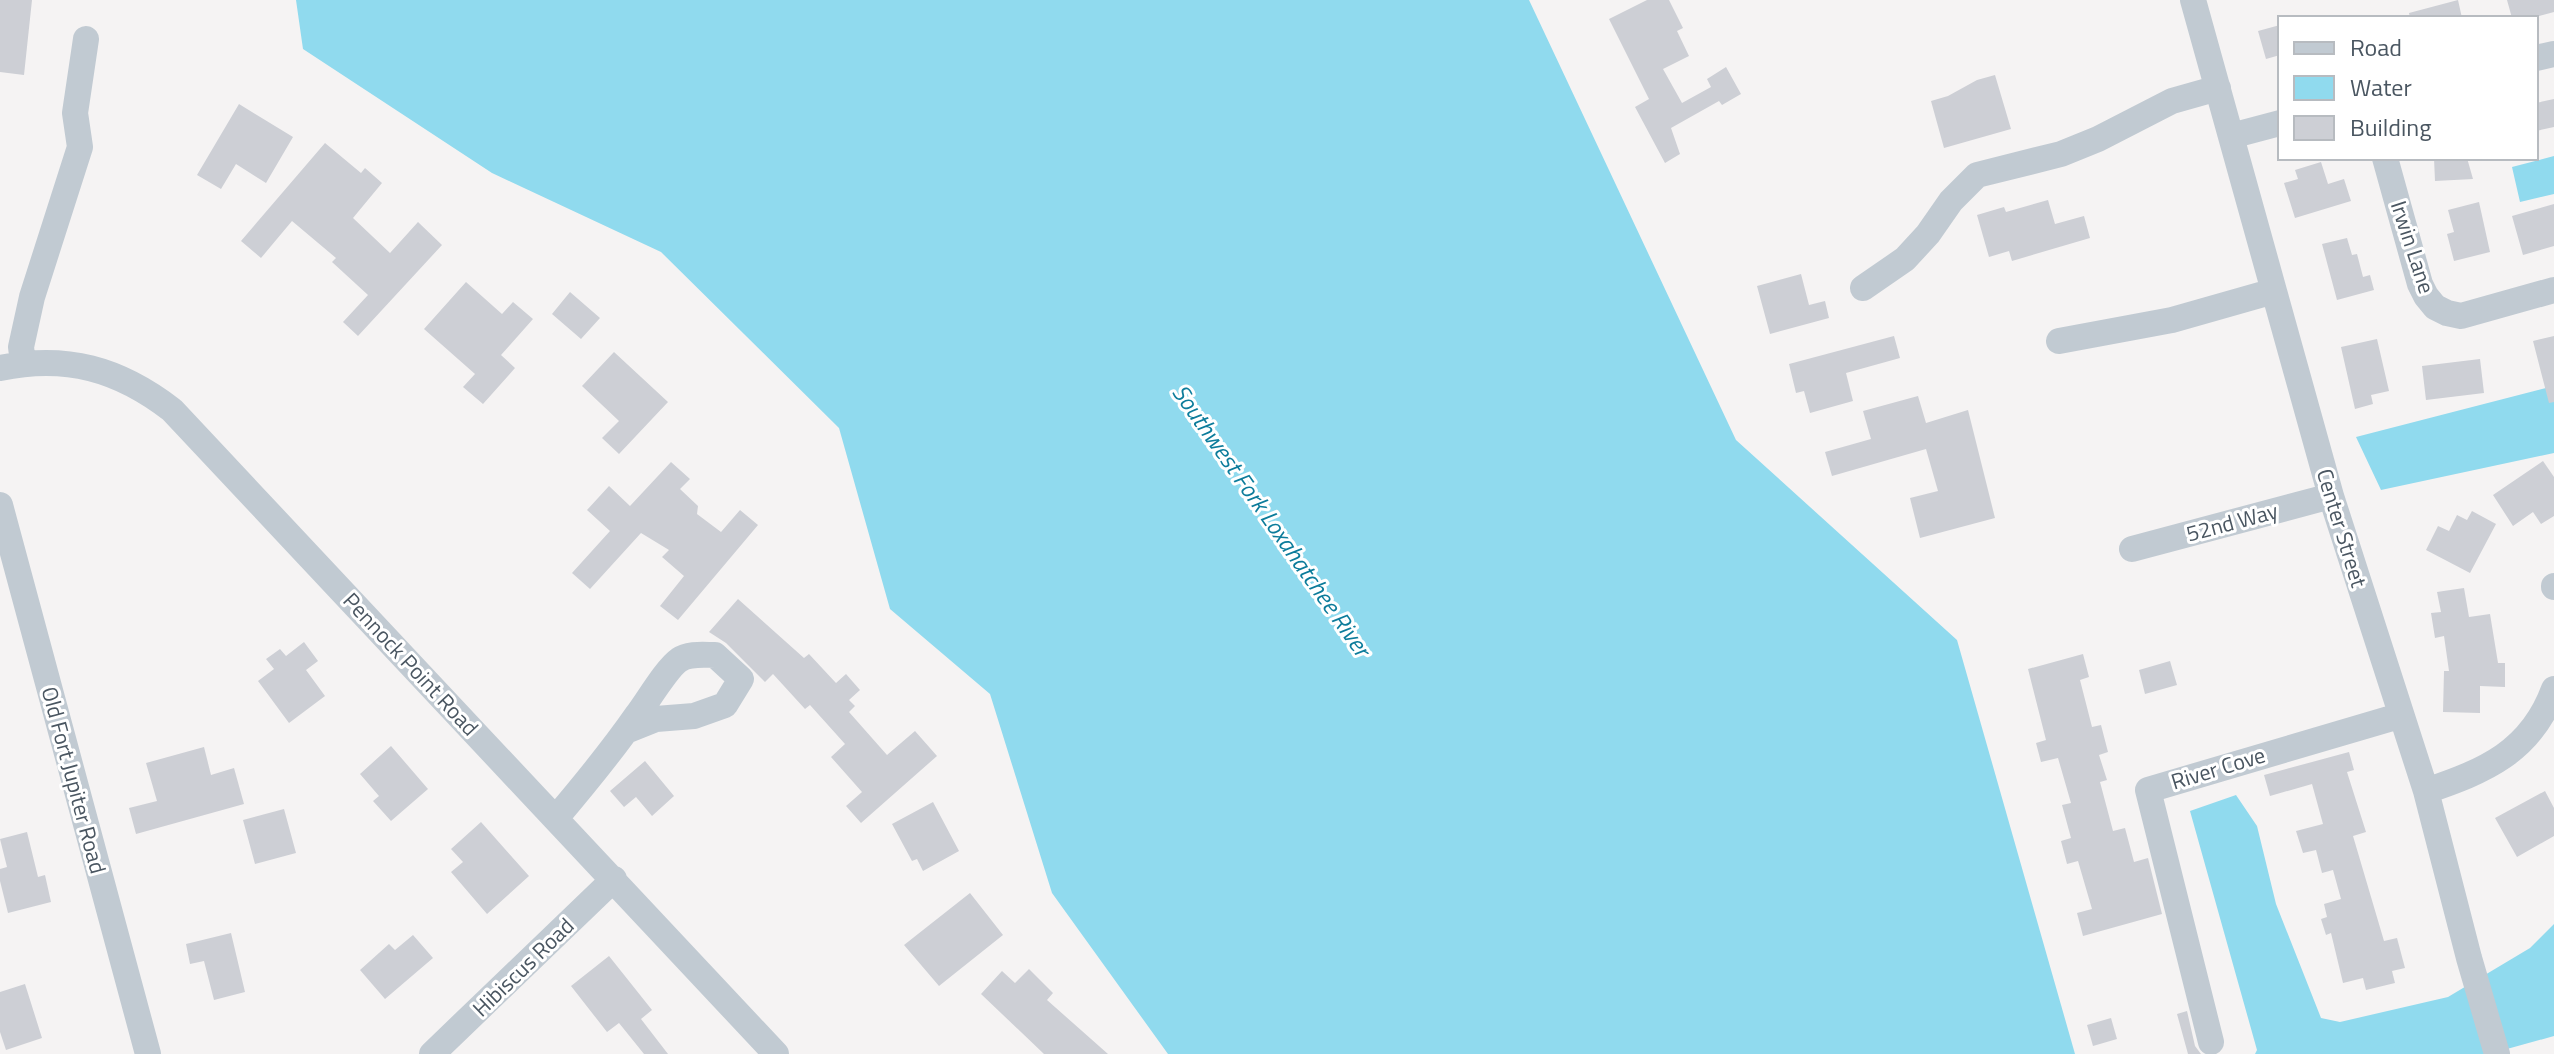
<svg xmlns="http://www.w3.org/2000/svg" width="2554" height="1054" font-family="'Titillium Web',sans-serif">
<rect width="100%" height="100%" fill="#f5f3f3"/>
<path fill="#90daee" d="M296,0H1529L1736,440L1957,640L2075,1054H1168L1052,893L990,694L890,609L839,428L661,252L492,173L303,49Z
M2554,156V194L2520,202L2512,167Z
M2554,386V453L2381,490L2356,437Z
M2236,795L2257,826L2276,904L2321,1018L2340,1022L2448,997L2530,948L2554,924V1036L2489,1054H2255L2257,1050L2190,811Z"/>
<path fill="#cdcfd5" d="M0,0H32L24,75L0,72Z
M1647,0H1669L1683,28L1677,31L1689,56L1663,69L1682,103L1711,87L1707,79L1726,67L1741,94L1722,105L1719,101L1671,128L1680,154L1665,163L1635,107L1649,99L1609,19Z
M2458,0L2462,18H2410L2409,13Z
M2507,0H2554V12L2531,18H2512Z
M2280,25V55L2266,59L2258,31Z
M1995,75L2011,129L1944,148L1931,101L1948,96L1977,80Z
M2554,99V127L2536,131V103Z
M239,104L293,137L266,183L236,164L221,189L197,175Z
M325,143L361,173L365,168L382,183L353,218L390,253L418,222L442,245L358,336L343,322L368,295L332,262L336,258L292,221L261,258L241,241Z
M2434,158H2467L2473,179L2435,181Z
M2321,162L2328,184L2344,179L2351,201L2295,218L2284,183L2298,179L2295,170Z
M2048,200L2055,224L2084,216L2090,238L2012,261L2009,251L1989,257L1977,215L2004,207L2006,212Z
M2479,202L2490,252L2454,261L2447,234L2454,232L2448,210Z
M2554,204V246L2523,255L2512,216Z
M2347,238L2352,255L2357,254L2363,277L2370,275L2374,290L2337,300L2322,244Z
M1801,274L1809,305L1825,301L1829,318L1770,334L1757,286Z
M466,282L502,314L513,302L533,319L501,355L515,368L483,404L463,387L475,374L424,329Z
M570,292L600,318L581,339L552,314Z
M1894,336L1900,358L1846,373L1853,401L1810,413L1804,391L1796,393L1789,364Z
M2554,336V402L2549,403L2533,341Z
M2377,339L2389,391L2371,395L2373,404L2355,409L2341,347Z
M614,352L668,402L619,454L602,438L619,421L582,386Z
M2480,359L2484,393L2426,400L2422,366Z
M1918,396L1926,423L1968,410L1995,518L1920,538L1910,498L1938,491L1926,449L1832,476L1825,452L1871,439L1863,411Z
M2543,461L2554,477V516L2541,524L2533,512L2513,526L2493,495Z
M671,462L690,479L680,489L698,506L697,514L721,532L740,510L758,525L678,620L660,606L684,576L662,557L669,550L641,533L590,589L572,573L610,531L587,510L609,486L630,506Z
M2472,511L2496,524L2470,573L2426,550L2438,526L2449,531L2457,515L2467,520Z
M2464,588L2469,617L2490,614L2498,663H2505V687L2480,686V713L2443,712L2444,671H2449L2444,636L2435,638L2431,613L2441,612L2437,592Z
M738,599L804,658L809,654L836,683L846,674L860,690L849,700L855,706L849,712L887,755L915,731L937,756L861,823L846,806L862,792L831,757L845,744L810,705L805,709L773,674L765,682L726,643L709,632Z
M304,642L318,661L306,670L325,696L289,723L258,681L274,669L266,659L280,649L286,656Z
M2083,654L2089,677L2080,680L2092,727L2101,725L2108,752L2099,755L2107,780L2100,782L2113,831L2125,828L2134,862L2148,858L2162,914L2083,936L2077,913L2092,909L2078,861L2067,864L2061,841L2071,838L2062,805L2071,803L2058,758L2041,762L2036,743L2046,740L2028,669Z
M2170,661L2177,685L2145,694L2139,670Z
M391,746L428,789L391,821L373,801L379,796L360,774Z
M204,747L211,775L234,768L244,804L136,834L129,808L157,801L146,763Z
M2349,752L2354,770L2347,772L2366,832L2353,836L2384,941L2397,938L2405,968L2392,971L2395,983L2366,990L2363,978L2343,983L2331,933L2326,935L2321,919L2327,917L2324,904L2341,899L2333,870L2322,873L2316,850L2303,853L2296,831L2323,824L2312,784L2270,796L2264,775Z
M645,761L674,796L652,816L636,797L624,807L610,791Z
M2545,791L2554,808V836L2517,857L2495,818Z
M933,802L959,851L923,871L917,859L912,861L892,824Z
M284,809L296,853L255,864L243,820Z
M481,822L529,876L487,914L451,872L463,862L451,849Z
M27,832L38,877L45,875L51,902L8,913L0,881V869L7,867L0,839Z
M970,893L1003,935L939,986L904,945Z
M231,933L245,992L214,1000L204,961L190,964L186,944Z
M413,935L433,958L385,999L360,970L389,944L395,950Z
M609,956L652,1010L641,1019L668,1054H644L619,1023L607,1032L571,986Z
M1029,969L1053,993L1047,1000L1108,1054H1044L981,994L1002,971L1015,983Z
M25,984L42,1038L6,1050L0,1032V992Z
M2187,1011L2195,1046L2201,1054H2188L2177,1014Z
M2111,1018L2117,1039L2093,1046L2087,1025Z"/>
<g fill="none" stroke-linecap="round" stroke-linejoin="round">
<path stroke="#c1cad2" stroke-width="26" d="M2193,0L2331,496L2426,791L2469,958L2497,1054
M2536,58L2554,54
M2231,136L2280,123
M2385,158L2420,284L2426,296L2435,307L2447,313L2461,316L2554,290
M1863,288L1905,259L1928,234L1951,201L1977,175L2061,154L2098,139L2172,101L2218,88
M2059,341L2172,320L2274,291
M23,363L21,347L32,297L80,147L75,113L86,39
M0,368C66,354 119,369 172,410L776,1054
M0,505L148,1054
M2132,549L2331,496
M2554,586V587
M2426,791C2485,771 2531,752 2554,689
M556,818C584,785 612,751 637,715C647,702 667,668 679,660C689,653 704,655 715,655L741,679L725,705L694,716L656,719L626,731
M2211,1042L2148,790L2399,716
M432,1054L614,879"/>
</g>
<g text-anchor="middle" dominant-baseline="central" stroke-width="6" stroke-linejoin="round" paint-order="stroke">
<g font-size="22" fill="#4a5661" stroke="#fff">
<text transform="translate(2413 247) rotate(72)">Irwin Lane</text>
<text transform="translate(2232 522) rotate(-15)">52nd Way</text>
<text transform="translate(2342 528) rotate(73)">Center Street</text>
<text transform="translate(411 664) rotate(47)">Pennock Point Road</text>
<text transform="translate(2218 768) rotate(-17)">River Cove</text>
<text transform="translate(74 780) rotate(75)">Old Fort Jupiter Road</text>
<text transform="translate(523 967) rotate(-44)">Hibiscus Road</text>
</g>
<g font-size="24" font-style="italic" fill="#0c7c9b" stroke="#fff">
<text transform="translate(1272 520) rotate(55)">Southwest Fork Loxahatchee River</text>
</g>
</g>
<rect x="2278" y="16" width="260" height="144" fill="#ffffff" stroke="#b7bbc0" stroke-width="2"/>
<rect x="2294" y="42" width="40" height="12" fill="#c1cad2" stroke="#b7bbc0" stroke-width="2"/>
<text x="2350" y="56" font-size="24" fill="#4a5661">Road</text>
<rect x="2294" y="76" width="40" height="24" fill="#90daee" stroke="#b7bbc0" stroke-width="2"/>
<text x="2350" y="96" font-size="24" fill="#4a5661">Water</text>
<rect x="2294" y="116" width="40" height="24" fill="#cdcfd5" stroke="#b7bbc0" stroke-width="2"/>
<text x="2350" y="136" font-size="24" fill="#4a5661">Building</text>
</svg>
